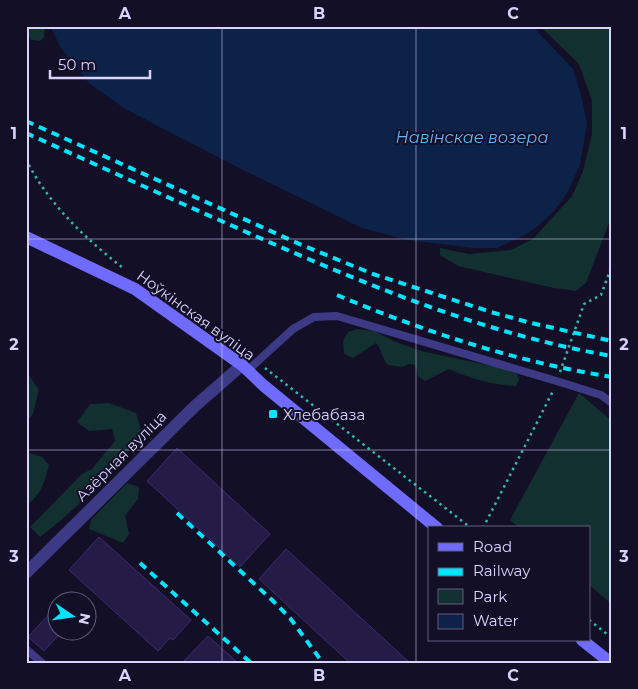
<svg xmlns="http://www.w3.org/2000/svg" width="638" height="689" font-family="Montserrat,sans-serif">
<rect width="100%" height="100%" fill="#130f26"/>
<path fill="#12302f" d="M26,26H45L44,38L40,41L31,40L26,31Z
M540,26H612V215L586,283L576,291L554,288L458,266L440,255V248L469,254L511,250L533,239L572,196L583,171L592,134V101L579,64Z
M357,329L374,331L396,342L421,351L506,369L517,374L519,380L516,386C492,385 471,379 449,369L425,381L418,376L415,365L409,364L402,367L388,365C382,358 382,350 376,343L353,358L344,354L343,341L348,332Z
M26,371L39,390L33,414L26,422Z
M579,393L612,421V604L589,585V528H519L510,520Z
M109,403L136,413L142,434C113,472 78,508 40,537L30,527L82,474L92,469L115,441L112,429L89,431L77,422L90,404Z
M26,452L42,457L49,465C45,480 41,497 26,505Z
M127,483L139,487L138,499L125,516L129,534L123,543L89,529L91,520Z"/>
<path fill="#0c2248" d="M50,26H530L536,30L573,69L581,95L587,123L580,165L567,193L555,210L540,224L527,234L497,248H474L408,240L362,228L243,170L125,109L89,83L61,48Z"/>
<path fill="#241b47" stroke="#3b2d73" d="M177,448L270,534L240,567L147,481Z
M99,537L191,620L173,640L170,638L158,651L69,570Z
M286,549L410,663H350L259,579Z
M50,613L58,620V636L44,651L28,637Z
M208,636L238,663H182Z"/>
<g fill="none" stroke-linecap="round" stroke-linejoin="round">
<path stroke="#2fb8b0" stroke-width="2.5" stroke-dasharray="2.5 4" stroke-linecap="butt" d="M26,159C47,203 86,239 123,268
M265,368L471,528
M560,372L584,304L601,295L612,265
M483,528L553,391
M589,620L612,638"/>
<path stroke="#3d3a85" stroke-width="8" d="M247,371L293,329L314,317L337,316L563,383L601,395L612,403
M26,649L42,663"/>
<path stroke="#3d3a85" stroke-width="12" d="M26,573L194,407L242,365"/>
<path stroke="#6f6bff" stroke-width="12" d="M26,237L135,289L242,365L263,385L437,528
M582,640L611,663"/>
<path stroke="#00e5ff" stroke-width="4" stroke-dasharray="8 6" stroke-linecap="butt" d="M26,121L304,246L373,274L491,312L531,323L612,341
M26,133C99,166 171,199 244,231C362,283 483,334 612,356
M337,295C425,332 517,362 612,377
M177,513L272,600L290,618L323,663
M140,563L251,663"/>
</g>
<path fill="none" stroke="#d9d4ff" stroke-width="1" stroke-opacity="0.55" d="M222,26V663M416,26V663M26,239H612M26,450H612"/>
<rect fill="#00e5ff" stroke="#130f26" stroke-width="2" x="268" y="409" width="10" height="10" rx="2.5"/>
<g text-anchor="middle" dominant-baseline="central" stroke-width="4" stroke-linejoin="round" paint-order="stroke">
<g font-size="15" fill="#d9d4ff" stroke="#130f26">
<text transform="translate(196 315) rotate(36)">Ноўкінская вуліца</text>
<text transform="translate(121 456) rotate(-45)">Азёрная вуліца</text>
</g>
<g font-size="15" fill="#d9d4ff" stroke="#130f26" text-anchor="start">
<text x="283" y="414">Хлебабаза</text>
</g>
<g font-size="16" font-style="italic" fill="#62b6ff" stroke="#130f26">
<text x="472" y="137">Навінскае возера</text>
</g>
</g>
<rect width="638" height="689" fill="none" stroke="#130f26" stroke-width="55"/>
<rect x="428" y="526" width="162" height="115" fill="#130f26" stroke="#625e7d"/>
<rect x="438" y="543" width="25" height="8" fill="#6f6bff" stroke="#625e7d"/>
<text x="473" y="552" font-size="15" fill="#d9d4ff">Road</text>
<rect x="438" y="568" width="25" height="8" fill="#00e5ff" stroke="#625e7d"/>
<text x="473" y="576" font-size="15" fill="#d9d4ff">Railway</text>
<rect x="438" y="589" width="25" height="15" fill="#12302f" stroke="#625e7d"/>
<text x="473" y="602" font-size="15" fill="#d9d4ff">Park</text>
<rect x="438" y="614" width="25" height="15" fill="#0c2248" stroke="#625e7d"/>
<text x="473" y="626" font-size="15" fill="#d9d4ff">Water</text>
<g transform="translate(72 616) rotate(103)"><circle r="24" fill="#130f26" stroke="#625e7d"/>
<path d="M0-4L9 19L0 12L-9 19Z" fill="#00e5ff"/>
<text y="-8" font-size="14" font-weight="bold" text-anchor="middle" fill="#d9d4ff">N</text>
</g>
<path d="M50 70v8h100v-8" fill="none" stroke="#d9d4ff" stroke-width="2.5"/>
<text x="58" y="70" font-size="15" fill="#d9d4ff" stroke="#130f26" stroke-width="4" paint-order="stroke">50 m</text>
<rect x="28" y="28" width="582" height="634" fill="none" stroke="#d9d4ff" stroke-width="2"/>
<g font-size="16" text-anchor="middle" font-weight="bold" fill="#d9d4ff">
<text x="125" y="19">A</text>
<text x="319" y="19">B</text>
<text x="513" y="19">C</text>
<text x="14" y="139">1</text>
<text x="624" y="139">1</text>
<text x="14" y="350">2</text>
<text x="624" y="350">2</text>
<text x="14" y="562">3</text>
<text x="624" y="562">3</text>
<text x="125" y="681">A</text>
<text x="319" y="681">B</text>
<text x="513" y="681">C</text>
</g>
</svg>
